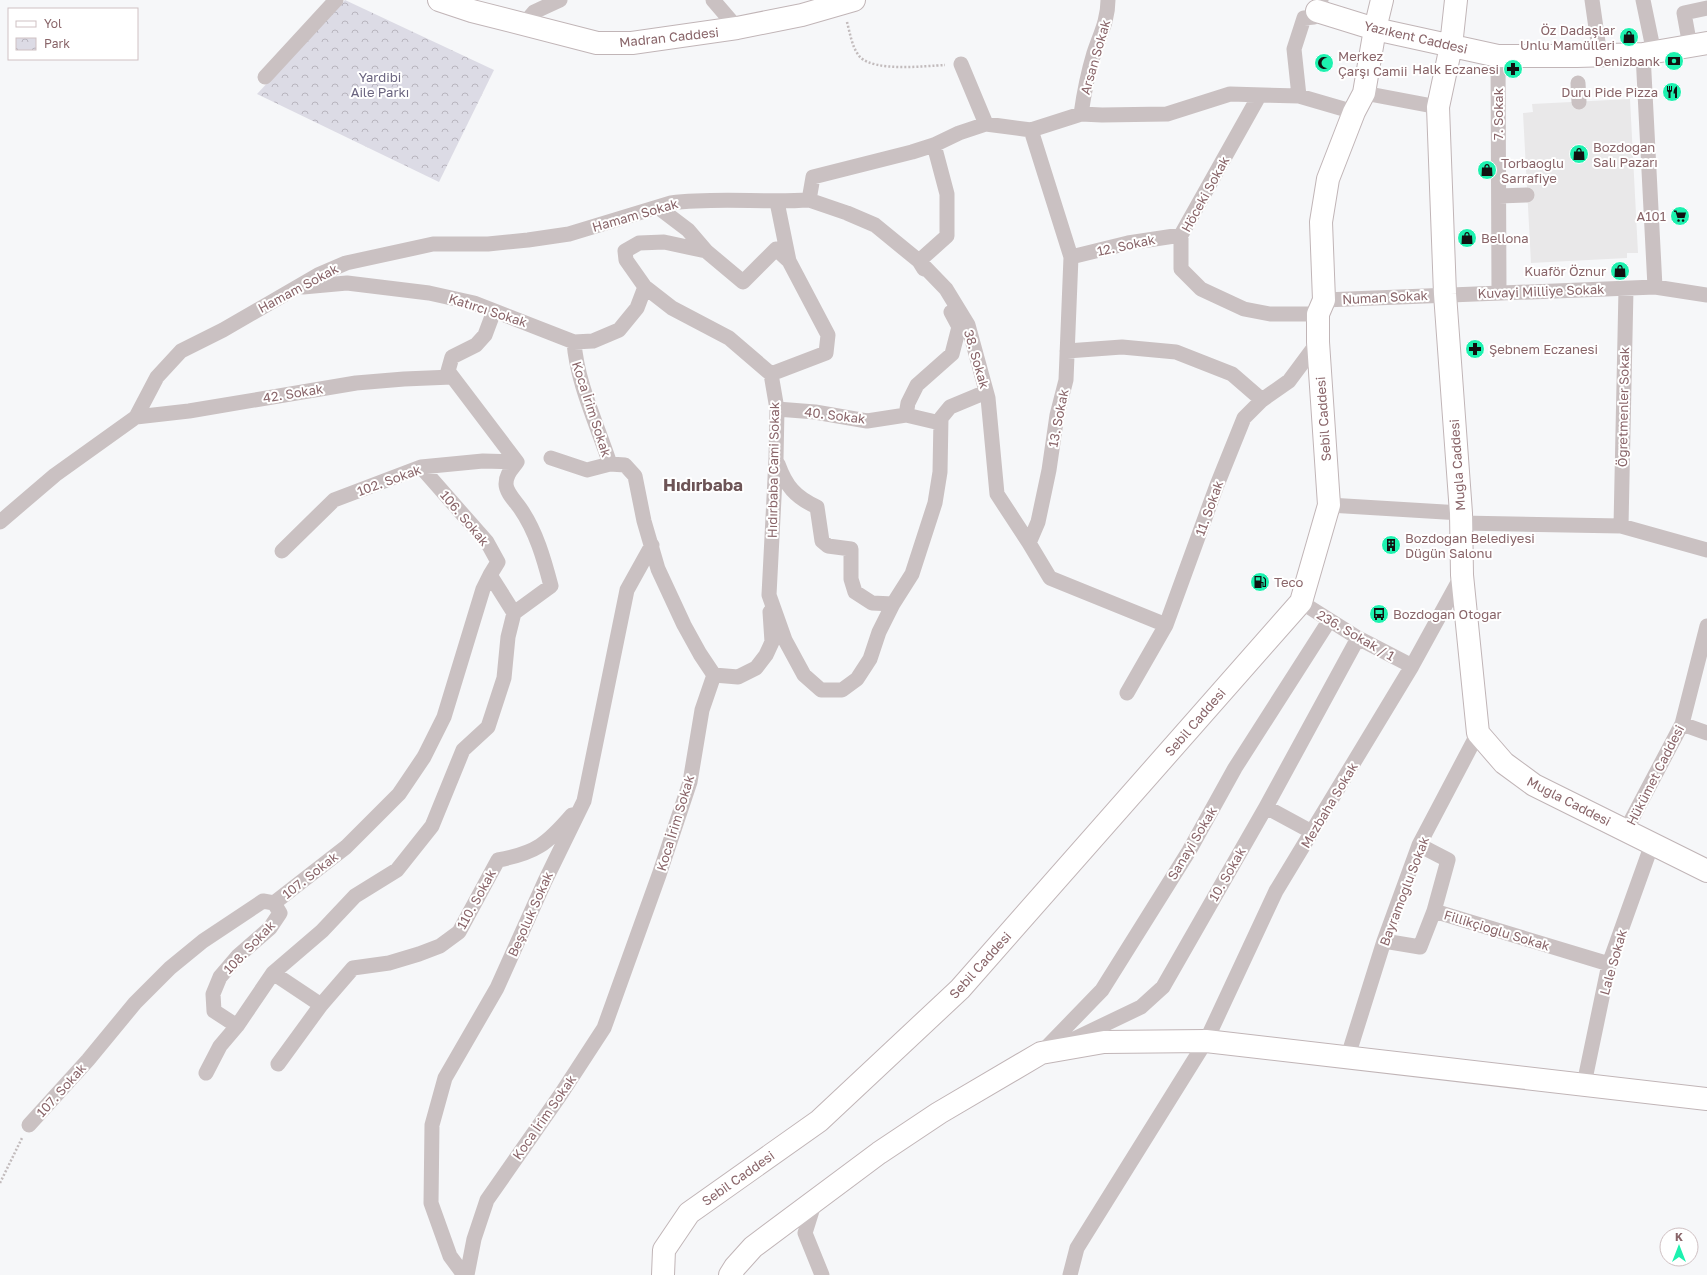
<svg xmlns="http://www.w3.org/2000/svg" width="1707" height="1275" font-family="'Golos Text',sans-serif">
<defs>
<pattern id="park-crowns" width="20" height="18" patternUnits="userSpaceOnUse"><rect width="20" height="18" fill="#dcdbe5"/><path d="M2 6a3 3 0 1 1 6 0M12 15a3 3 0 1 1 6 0" fill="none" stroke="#b8b5be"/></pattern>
</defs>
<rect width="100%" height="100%" fill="#f6f7f9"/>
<path fill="#e9e8e9" d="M1630,99L1638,253H1627V258L1531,263L1523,113L1533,112L1532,104Z"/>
<path fill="url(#park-crowns)" d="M345,0L494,70L439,182L257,94Z"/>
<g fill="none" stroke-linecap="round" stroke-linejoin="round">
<defs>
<path id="secondary" d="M439,0L472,11L597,43H632L737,28L802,15L854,0
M1456,0L1451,46L1438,107L1445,294L1461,513L1462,575L1478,733L1504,763L1534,785L1707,871
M1317,11L1375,29L1498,56H1577L1643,54L1707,43
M663,1275L664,1250L689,1213L819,1121L960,989L1301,602L1329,505L1318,342V314L1324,300L1321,222L1328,179L1354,112L1364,93L1375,29L1382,0
M730,1275L735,1267L753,1247L879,1153L939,1113L1041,1053L1104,1042L1206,1041L1707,1099"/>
</defs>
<use href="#secondary" stroke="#c1b5b7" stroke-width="24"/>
<path stroke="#c2bbbc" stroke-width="2.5" stroke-dasharray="2 2" stroke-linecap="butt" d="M847,22C850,33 852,48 860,57C875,72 925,66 945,65
M0,1183L22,1138"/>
<path stroke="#cac1c2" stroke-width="15" d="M713,0L737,28
M1592,0L1600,56
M1643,0L1654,53
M523,25L534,12L560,0
M1690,46L1684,13L1707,8
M1643,54L1655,287
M1498,56L1499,292
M961,64L986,124
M265,77L336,0
M1578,83L1579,102
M1364,93L1438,107
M1259,96L1181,235V269L1201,289L1244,309L1270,314H1318
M1299,96L1294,49L1304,18L1314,17L1317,11L1321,0
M1081,114C1084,93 1088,73 1094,53C1100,35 1108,20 1108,0
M1499,196L1527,195
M809,200L847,213L875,225L919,261L946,289L968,325L988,398L997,494L1029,543L1050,578L1166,625
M659,208L688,230L706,251L743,282L776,249L789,261
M706,251L664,242L639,243L625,251L626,260L645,287L672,308L729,338L771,374L777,409L776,459L769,595L785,640L804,675L821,690H842L857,679L870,659L879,632L893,604L912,574L935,503L940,472L941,418L950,407L986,392
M1071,257L1128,243L1181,235
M924,269L919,261L947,236V194L934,145
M303,287L347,283L429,293L474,303L574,342L593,341L619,330L637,308L645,287
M1324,300L1655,287L1707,295
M1067,351L1122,347L1176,352L1232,374L1262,400
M771,374L826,353L828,335L789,261L777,202
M777,409L815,412L867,421L906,415L940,423
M906,415L908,403L917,385L952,354L959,327L951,312
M136,417L189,411L356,383L404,379L452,377
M551,458L587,470L610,464
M778,464C786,486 795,497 817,507L822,541L828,546L851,549V579L855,592L872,603L893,604
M421,467L487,542L498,562L490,575L514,613
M1329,505L1461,513
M0,522L55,475L136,417L157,377L181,351L223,330L318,275L346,263L433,244H488L528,240L569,234L671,203C717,197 763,203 809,200L813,177L912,152L934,145L959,133L986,124L1031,130L1081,114L1102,115L1167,114L1230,94L1299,96L1354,112
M1461,523L1621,526L1707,550
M1621,526L1626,289
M1029,543L1038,522L1049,470L1057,415L1066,380L1071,257L1031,130
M282,551L334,500L421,467L483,461L517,462
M1301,602L1358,638L1412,666
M714,675L738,677L756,668L766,655L772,642L770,612
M1127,693L1166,625L1217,485L1244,418L1262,400L1289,381L1318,342
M1682,724L1707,733
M1266,807L1312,832
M1626,830L1682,724L1707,626
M1419,845L1448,860L1434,911
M1384,941L1420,947L1434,911L1609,964
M273,973L321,1005
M237,1026L214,1011L213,994L220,977L238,956L270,928L280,913L274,903
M1070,1041L1141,1007L1163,987L1266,807L1358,638
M1041,1053L1102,990L1189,851L1235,768L1329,621
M1348,1056L1384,941L1419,845L1478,733
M278,1064L321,1005L353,968L389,963L419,954L440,946L459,932L498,860C536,853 547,844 572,815
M206,1073L220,1046L237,1026L273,973L322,931L355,896L397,870L432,826L463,750L488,727L504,678L508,637L514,613L551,586C544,559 536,531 520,508C515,501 506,492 506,484C506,474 512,469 517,462L448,371L452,357L476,345L485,335L494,311
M1584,1084L1609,964L1652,844
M29,1125L88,1060L135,1003L170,968L203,941L263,901L274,903L346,847L399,794L424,757L444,717L483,589L490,575
M815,1201L805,1233L822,1275
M464,1275L450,1256L431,1203L432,1125L445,1078L497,988L545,881L584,801L627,590L652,545
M467,1275L474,1239L487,1200L561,1094L604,1028L659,875L690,782L702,710L714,675L700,654L684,625L658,569L644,521L635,476L625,465L610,464C597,424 577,383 574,342
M1070,1275L1077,1248L1206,1041L1276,891L1412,666L1462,575"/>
<use href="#secondary" stroke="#fff" stroke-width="22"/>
</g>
<defs>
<symbol id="shop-disc" viewBox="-11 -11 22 22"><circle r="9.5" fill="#1df1af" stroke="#fff"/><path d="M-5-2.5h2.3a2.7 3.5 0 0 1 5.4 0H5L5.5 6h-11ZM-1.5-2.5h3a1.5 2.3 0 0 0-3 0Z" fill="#111"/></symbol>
<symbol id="bank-disc" viewBox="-11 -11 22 22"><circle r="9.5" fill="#1df1af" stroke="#fff"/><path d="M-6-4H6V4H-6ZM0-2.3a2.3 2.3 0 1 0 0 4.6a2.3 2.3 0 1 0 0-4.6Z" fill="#111"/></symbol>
<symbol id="mosque-disc" viewBox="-11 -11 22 22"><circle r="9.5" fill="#1df1af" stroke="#fff"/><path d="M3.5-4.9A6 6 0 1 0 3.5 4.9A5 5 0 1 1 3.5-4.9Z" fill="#111"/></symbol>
<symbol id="pharmacy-disc" viewBox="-11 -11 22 22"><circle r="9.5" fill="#1df1af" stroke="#fff"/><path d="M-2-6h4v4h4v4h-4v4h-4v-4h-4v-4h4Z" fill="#111"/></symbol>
<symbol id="restaurant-disc" viewBox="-11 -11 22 22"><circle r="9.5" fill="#1df1af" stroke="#fff"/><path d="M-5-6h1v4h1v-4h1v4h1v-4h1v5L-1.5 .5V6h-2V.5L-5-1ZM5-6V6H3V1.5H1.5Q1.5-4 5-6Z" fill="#111"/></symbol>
<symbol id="supermarket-disc" viewBox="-11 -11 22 22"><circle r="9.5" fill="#1df1af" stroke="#fff"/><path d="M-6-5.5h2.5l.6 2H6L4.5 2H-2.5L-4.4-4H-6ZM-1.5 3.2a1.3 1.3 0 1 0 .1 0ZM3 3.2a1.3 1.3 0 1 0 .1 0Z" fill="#111"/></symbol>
<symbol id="building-disc" viewBox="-11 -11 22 22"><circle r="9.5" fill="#1df1af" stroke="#fff"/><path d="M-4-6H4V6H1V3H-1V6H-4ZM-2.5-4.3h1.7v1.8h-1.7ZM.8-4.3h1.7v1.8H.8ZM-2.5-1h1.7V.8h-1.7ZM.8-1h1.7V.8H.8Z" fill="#111"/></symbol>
<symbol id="fuel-disc" viewBox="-11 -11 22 22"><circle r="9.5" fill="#1df1af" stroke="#fff"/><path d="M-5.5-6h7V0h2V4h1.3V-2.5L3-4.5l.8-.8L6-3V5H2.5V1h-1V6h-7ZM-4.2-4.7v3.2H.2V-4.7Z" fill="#111"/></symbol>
<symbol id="bus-disc" viewBox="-11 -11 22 22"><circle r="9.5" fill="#1df1af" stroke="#fff"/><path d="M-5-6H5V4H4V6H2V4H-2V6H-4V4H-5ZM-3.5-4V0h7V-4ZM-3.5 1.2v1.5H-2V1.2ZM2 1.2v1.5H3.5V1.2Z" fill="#111"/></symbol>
</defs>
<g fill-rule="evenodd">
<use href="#shop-disc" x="1618" y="26" width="22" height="22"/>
<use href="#bank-disc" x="1663" y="50" width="22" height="22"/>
<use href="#mosque-disc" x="1313" y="52" width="22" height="22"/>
<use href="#pharmacy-disc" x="1502" y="58" width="22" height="22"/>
<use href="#restaurant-disc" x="1661" y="81" width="22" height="22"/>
<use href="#shop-disc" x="1568" y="143" width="22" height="22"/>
<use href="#shop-disc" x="1476" y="159" width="22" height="22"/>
<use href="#supermarket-disc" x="1669" y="205" width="22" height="22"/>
<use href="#shop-disc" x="1456" y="227" width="22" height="22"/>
<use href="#shop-disc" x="1609" y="260" width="22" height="22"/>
<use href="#pharmacy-disc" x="1464" y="338" width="22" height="22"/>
<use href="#building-disc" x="1380" y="534" width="22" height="22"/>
<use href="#fuel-disc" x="1249" y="571" width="22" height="22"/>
<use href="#bus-disc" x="1368" y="603" width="22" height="22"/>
</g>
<g text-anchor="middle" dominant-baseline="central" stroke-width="4" stroke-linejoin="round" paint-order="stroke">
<g font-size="13" fill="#896569" stroke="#fff" text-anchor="start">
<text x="1615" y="30" text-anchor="end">Öz Dadaşlar<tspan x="1615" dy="15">Unlu Mamülleri</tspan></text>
<text x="1338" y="56">Merkez<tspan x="1338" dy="15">Çarşı Camii</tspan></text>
<text x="1660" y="61" text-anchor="end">Denizbank</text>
<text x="1499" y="69" text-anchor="end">Halk Eczanesi</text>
<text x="1658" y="92" text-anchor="end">Duru Pide Pizza</text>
<text x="1593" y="147">Bozdoğan<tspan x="1593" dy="15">Salı Pazarı</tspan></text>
<text x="1501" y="163">Torbaoğlu<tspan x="1501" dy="15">Sarrafiye</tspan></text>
<text x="1666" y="216" text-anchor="end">A101</text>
<text x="1481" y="238">Bellona</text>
<text x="1606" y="271" text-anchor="end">Kuaför Öznur</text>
<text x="1489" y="349">Şebnem Eczanesi</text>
<text x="1405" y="538">Bozdoğan Belediyesi<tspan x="1405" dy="15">Düğün Salonu</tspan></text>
<text x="1274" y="582">Teco</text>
<text x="1393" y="614">Bozdoğan Otogar</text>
</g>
<g font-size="13" fill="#896569" stroke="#fff">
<text transform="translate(669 37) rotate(-6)">Madran Caddesi</text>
<text transform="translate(1416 37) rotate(13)">Yazıkent Caddesi</text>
<text transform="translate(1095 57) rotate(-74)">Arsan Sokak</text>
<text transform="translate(1498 114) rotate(-90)">7. Sokak</text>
<text transform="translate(1205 194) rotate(-61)">Höceki Sokak</text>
<text transform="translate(635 215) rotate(-16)">Hamam Sokak</text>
<text transform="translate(1126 245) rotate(-12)">12. Sokak</text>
<text transform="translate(298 288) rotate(-28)">Hamam Sokak</text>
<text transform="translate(1541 291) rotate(-2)">Kuvayi Milliye Sokak</text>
<text transform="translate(1385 297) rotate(-3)">Numan Sokak</text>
<text transform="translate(488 310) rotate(18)">Katırcı Sokak</text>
<text transform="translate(977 359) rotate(74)">38. Sokak</text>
<text transform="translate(293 393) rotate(-9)">42. Sokak</text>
<text transform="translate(1623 407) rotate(-89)">Ögretmenler Sokak</text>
<text transform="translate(592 409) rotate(72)">Koca İrim Sokak</text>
<text transform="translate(835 415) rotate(7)">40. Sokak</text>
<text transform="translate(1058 418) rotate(-79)">13. Sokak</text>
<text transform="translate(1323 419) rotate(-94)">Sebil Caddesi</text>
<text transform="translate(1457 465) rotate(-94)">Muğla Caddesi</text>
<text transform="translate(773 470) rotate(-89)">Hıdırbaba Cami Sokak</text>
<text transform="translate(389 480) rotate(-20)">102. Sokak</text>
<text transform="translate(1209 508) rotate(-70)">11. Sokak</text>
<text transform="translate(465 518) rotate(50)">106. Sokak</text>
<text transform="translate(1356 635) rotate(30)">236. Sokak / 1</text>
<text transform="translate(1195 722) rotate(-49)">Sebil Caddesi</text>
<text transform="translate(1655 775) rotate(-63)">Hükümet Caddesi</text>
<text transform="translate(1569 801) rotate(27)">Muğla Caddesi</text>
<text transform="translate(1329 805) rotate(-59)">Mezbaha Sokak</text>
<text transform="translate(675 823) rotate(-73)">Koca İrim Sokak</text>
<text transform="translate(1192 843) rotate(-59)">Sanayi Sokak</text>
<text transform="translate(1227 874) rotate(-60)">10. Sokak</text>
<text transform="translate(310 875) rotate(-38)">107. Sokak</text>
<text transform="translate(1404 891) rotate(-69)">Bayramoğlu Sokak</text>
<text transform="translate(476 899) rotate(-61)">110. Sokak</text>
<text transform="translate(530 914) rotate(-66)">Beşoluk Sokak</text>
<text transform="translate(1497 930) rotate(17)">Fillikçioğlu Sokak</text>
<text transform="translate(249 947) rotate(-46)">108. Sokak</text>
<text transform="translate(1613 962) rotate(-74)">Lale Sokak</text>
<text transform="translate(980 965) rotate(-48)">Sebil Caddesi</text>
<text transform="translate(61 1090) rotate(-48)">107. Sokak</text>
<text transform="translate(544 1117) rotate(-55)">Koca İrim Sokak</text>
<text transform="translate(738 1178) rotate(-35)">Sebil Caddesi</text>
</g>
<g font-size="13" fill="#6b6580" stroke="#fff">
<text x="380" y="77">Yardibi<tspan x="380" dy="15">Aile Parkı</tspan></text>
</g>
<g font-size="17" font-weight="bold" fill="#6d5456" stroke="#fff">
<text x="703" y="484">Hıdırbaba</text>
</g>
</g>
<rect x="8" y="8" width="130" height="52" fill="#ffffff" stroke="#d0c1c3"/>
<rect x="16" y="21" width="20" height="6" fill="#ffffff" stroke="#d0c1c3"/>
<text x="44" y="28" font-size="12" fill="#896569">Yol</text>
<rect x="16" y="38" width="20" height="12" fill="url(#park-crowns)" stroke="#d0c1c3"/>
<text x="44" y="48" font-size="12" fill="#896569">Park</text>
<g transform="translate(1679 1247)"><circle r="19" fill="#ffffff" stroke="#d0c1c3"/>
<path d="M0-3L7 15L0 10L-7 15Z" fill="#1df1af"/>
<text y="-6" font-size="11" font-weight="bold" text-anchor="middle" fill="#896569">K</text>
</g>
</svg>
